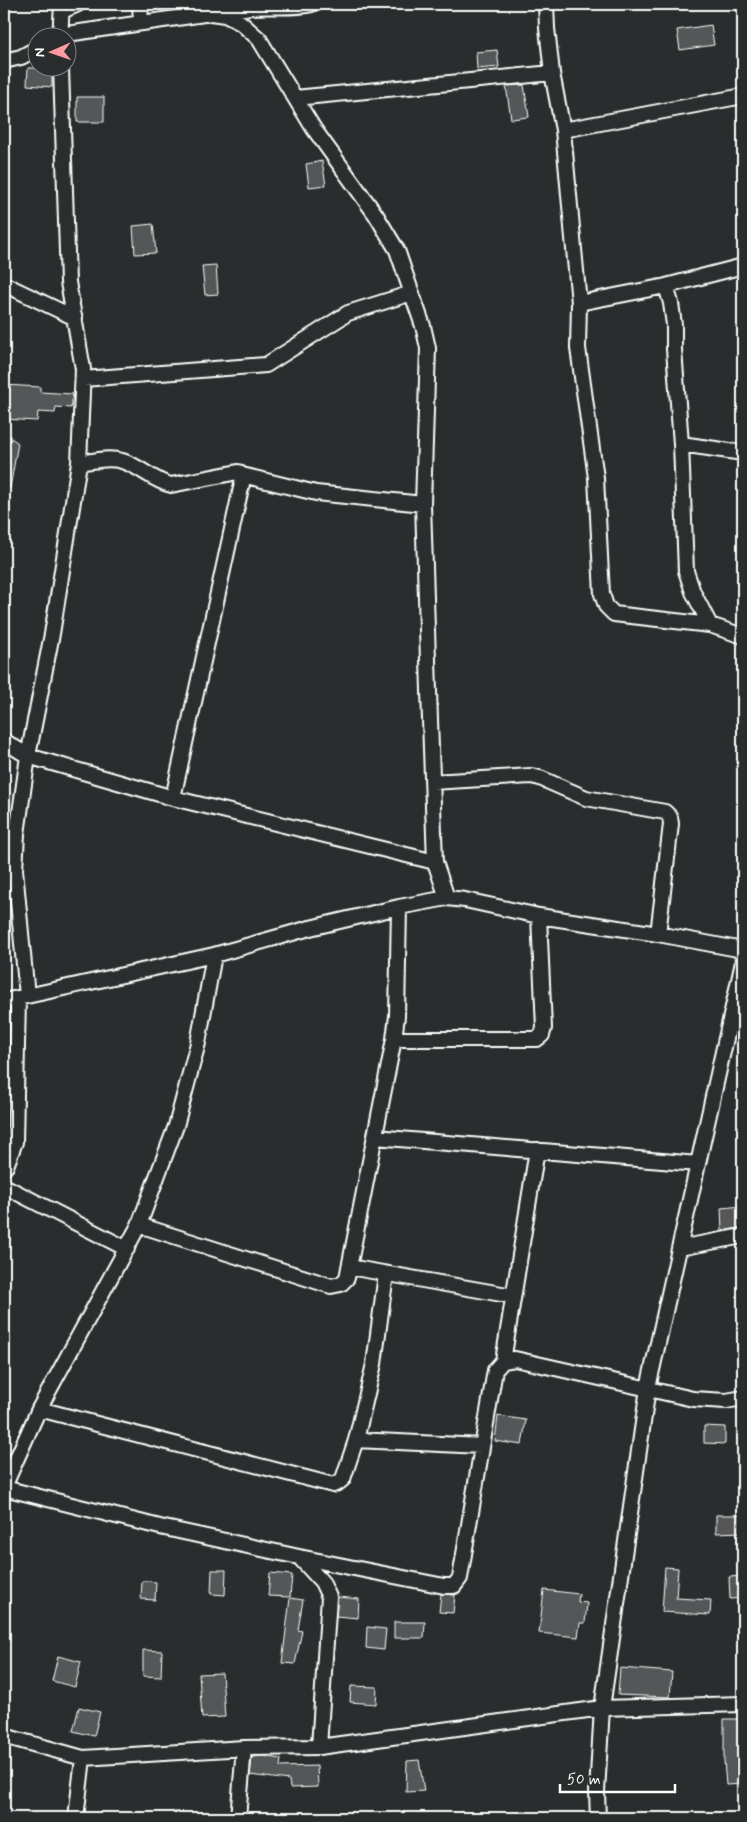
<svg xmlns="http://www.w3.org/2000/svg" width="747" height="1822" font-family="Mynerve,sans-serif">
<rect width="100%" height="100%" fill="#2a2d2e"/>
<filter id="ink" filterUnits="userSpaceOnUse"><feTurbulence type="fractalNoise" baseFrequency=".02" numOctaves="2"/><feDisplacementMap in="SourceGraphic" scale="10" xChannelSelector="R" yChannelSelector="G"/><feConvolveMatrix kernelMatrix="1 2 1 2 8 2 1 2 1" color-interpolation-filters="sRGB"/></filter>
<g filter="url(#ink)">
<path fill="#555758" stroke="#fff" d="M711,25L714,45L680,50L677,30Z
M497,50L499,67L477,69L476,52Z
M28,68H52V87L27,85Z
M524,85L529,117L511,119L506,86Z
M77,97H104V122H77Z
M322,161L326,185L309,187L306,164Z
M153,224L156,253L135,254L133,226Z
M216,265L218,294L205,295L202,266Z
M4,385L40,387V392L73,394L71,408L56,407L55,413L38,412L37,421L4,419Z
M4,433L18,443L10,488L4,487Z
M743,1206V1227L722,1231L721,1208Z
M498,1416L526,1420L522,1445L495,1441Z
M704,1426L725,1427V1444L704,1443Z
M716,1515H743V1532L716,1533Z
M665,1567L678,1568L676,1598L711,1600L710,1615L662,1612Z
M212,1570H226L225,1595L211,1594Z
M270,1573L292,1575L290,1597L268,1596Z
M743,1576V1598L730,1599L729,1577Z
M142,1581L156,1582L155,1600L141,1599Z
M544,1590L579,1594L578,1602L587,1603L585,1623H580L578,1637L539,1633Z
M441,1594L455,1595L453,1613L439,1612Z
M338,1597L359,1599L358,1618L336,1616Z
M290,1598L303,1600L298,1630L302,1631L295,1664L282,1663Z
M394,1622H425L424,1638H394Z
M367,1627L386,1629L384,1650L366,1648Z
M143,1650L162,1651L161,1677L143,1676Z
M58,1656L81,1662L75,1687L52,1681Z
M620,1668L672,1672L670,1697L618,1695Z
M222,1673L225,1717L202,1718L199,1674Z
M351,1686L377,1687L376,1704L350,1702Z
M79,1707L100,1712L94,1736L73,1731Z
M724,1719H743V1784L726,1785L724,1761Z
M263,1756L281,1759L280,1767L317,1766L318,1787L290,1788L289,1780L250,1775L252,1757Z
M419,1760L424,1791L406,1792L407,1761Z"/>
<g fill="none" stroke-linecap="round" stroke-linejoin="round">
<defs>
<path id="street" d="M140,4L141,23
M546,4L547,28L552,73L563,130L579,303L578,348L596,478L602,594L606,606L614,614L710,625L743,636
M219,10L225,15C249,0 283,11 312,4
M62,11L78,4
M56,38L60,35L211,13L225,15L241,23L259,39L314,129L376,215L397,250L423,326L428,348L423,504L429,691L435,862L447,898
M60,38L62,4
M4,61L21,57L38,48
M295,98L552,73
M563,130L743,96
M4,284L75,318
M666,286L671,303L674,325V349L681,444L686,571L693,592L710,625
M579,303L666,286L743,266
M83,379L266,365L348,313L412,293
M681,444L743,453
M79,463C93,461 108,457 122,461C140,466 153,481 171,485L238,472L242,475L316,493L423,504
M4,741L28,756L173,798L435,862
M432,782L531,776L540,778L586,798L665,812L670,817L671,824L658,934
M173,798L243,479L242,475
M27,996L15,870L17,834L28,756L52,634L79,463L83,369L68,282L61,68
M4,1001L214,955L310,928L399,907L447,898L465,900L539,916L658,934L743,950
M394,1039H537L542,1035L544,1028L539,916
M375,1137L698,1164
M4,1168L6,1166L15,1142L18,998
M4,1186L127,1249
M139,1225L331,1286L341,1284L347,1278L394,1039L397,1016L399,907
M679,1248L743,1236
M349,1267L513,1296
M503,1361L515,1359L693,1399L726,1401L743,1398
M39,1409L333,1485L338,1483L343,1479L356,1440L374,1364L386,1274
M356,1440L482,1446
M4,1487L39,1409L139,1225L176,1126L198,1043L214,955
M4,1488L160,1527L299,1557L444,1586H454L460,1578L495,1370L503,1361L537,1150
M299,1557L322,1582L329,1597L319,1747
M4,1736L83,1758L244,1748L319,1747L602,1708L743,1704
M76,1818L83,1758
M238,1818L244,1748
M598,1818L597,1792L602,1708L648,1388L743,962"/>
</defs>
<use href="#street" stroke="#fff" stroke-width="18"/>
<use href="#street" stroke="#2a2d2e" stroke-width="14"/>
</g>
</g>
<rect width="747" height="1822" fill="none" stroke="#2a2d2e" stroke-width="20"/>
<rect x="10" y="10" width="727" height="1802" fill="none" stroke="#fff" stroke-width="2" filter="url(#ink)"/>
<g transform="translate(52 52) rotate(268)"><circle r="24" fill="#2a2d2e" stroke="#7f8182"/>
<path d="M0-4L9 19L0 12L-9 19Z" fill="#ff9aa2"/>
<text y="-8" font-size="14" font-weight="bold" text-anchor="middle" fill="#ffffff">N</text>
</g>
<path d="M560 1784v8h115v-8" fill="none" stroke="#ffffff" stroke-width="2.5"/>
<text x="567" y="1784" font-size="15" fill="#ffffff" stroke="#2a2d2e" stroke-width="4" paint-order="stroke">50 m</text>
</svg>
